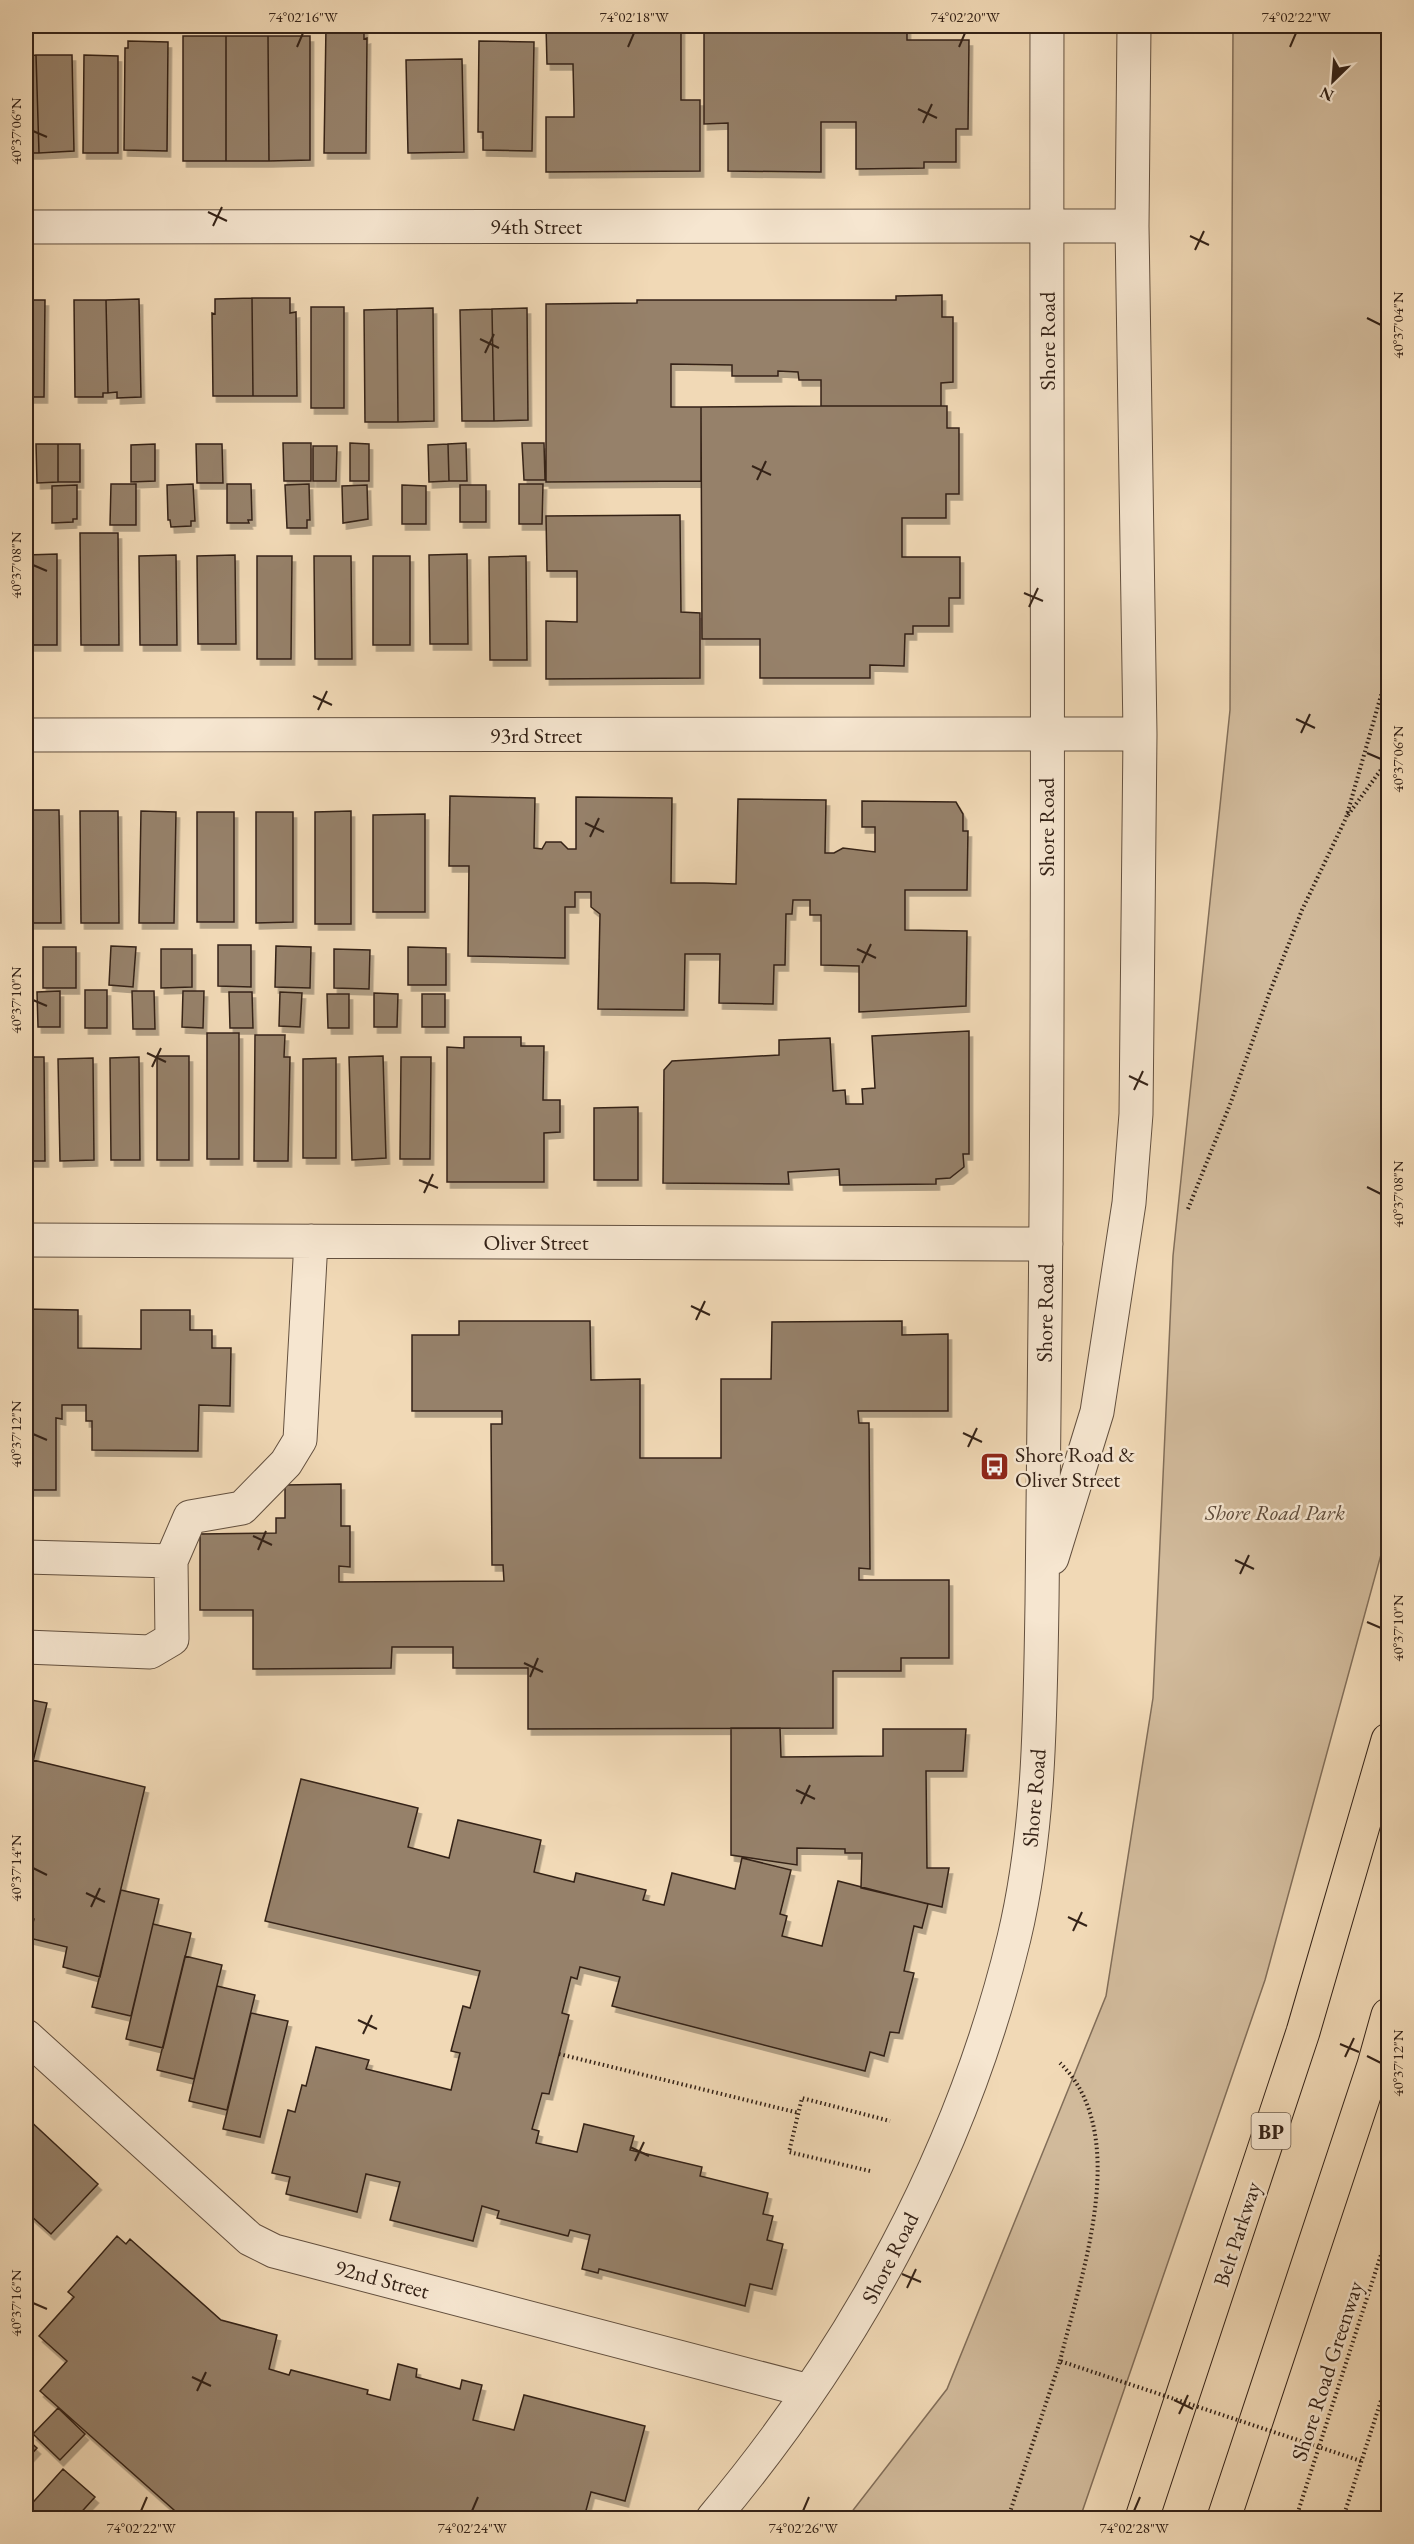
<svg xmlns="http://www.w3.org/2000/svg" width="1414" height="2544" font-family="'EB Garamond',serif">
<defs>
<filter id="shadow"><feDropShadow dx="3.5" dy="6" stdDeviation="0" flood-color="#0004"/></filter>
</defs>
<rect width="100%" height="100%" fill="#f1d9b6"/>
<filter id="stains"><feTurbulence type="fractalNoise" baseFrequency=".00333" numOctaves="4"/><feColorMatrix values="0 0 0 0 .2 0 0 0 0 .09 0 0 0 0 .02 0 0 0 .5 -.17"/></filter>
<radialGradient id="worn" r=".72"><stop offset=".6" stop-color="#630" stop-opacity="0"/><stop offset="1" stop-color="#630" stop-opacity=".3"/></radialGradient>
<path fill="#d1ba9b" stroke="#826e59" stroke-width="1.5" d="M1233,26H1388V1529L1265,1980L1080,2518H847L947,2389L1106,1996L1153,1698L1173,1256L1230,710Z"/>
<path fill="#96816a" stroke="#342217" stroke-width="1.5" filter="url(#shadow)" d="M326,26H364V39L367,38L366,153H324Z
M546,26H681V100H700V171L546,172V117H574V109L573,64H547Z
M704,26H907V40H969L968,129H956V162H924V168L856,169V122H821V172L728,171V123L704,124Z
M183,36H226V161H183Z
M226,36H268L269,161H226Z
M268,36H310V160L269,161Z
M128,41L168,42L167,151L124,150L125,48H128Z
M479,41L534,42L532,151L483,150V132H478Z
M36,55H72L74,151L39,153Z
M36,55L39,153H26V56Z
M84,55L118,56V153H83Z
M462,59L464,152L408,153L406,60Z
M942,295V317H953V382L941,383V406H821V380H799L798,372L778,371V376H732V365L671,364V407H701V481L546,482V304L637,303V300H896V296Z
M252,298H290V313L296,312L297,396H253Z
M252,298L253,396H213L212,313L215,314V299Z
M139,299L141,397L117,398V392L108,393L106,300Z
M26,300H45L44,397H26Z
M74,300H106L108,393H103V397H75Z
M311,307H344V408H311Z
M433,308L434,421L398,422L397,309Z
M527,308L528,420L494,421L492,309Z
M397,309L398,422H365L364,310Z
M492,309L494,421H462L460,310Z
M821,406H947V428H959V494H946V518H902V557H960V598H949V626H913V634H905L904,666L870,665V678H760V639H702L701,407Z
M283,443H311V481H284Z
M350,443L369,444V481H350Z
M466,443L467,481H449L448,444Z
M522,443H544L545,480H524Z
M36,444H58V482L37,483Z
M58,444H80V482H58Z
M155,444V481L131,482V445Z
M196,444H222L223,483H197Z
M448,444L449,481L429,482L428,445Z
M313,446H337L336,481H313Z
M111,484H136V525H110Z
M193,484L195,521H191V526L171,527L170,520H168L167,485Z
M227,484H251L252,520H248L249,523H227Z
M309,484L310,520H307V528H287L285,485Z
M519,484H543L542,524H519Z
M77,485V519H73V522L52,523V486Z
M367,485L368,519L343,523L342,486Z
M402,485L426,486V524H402Z
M460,485H486V522H460Z
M680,515L681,612L700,613V678L546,679V621L577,622V571H547L546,516Z
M80,533H118L119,645H81Z
M57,554V645H26V555Z
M467,554L468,644H430L429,555Z
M176,555L177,645H140L139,556Z
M235,555L236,644H198L197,556Z
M257,556H292L291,659H257Z
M314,556H351L352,659H315Z
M373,556H410V645H373Z
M526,556L527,660H490L489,557Z
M450,796L535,798L534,848L542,849L546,842H561L568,849H576V797L672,798L671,883H704L736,884L738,799L826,800L825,853H834L843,848L875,852V827H862V801L956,802L963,814V831H968L967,890H905V930L967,931L966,1006L859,1012V966L821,965V915H810V900H793L792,914H786L785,965H774L773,1004L719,1003L720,954H685L684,1010L598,1009L600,914L591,907V892H575V907H565V958L468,956L469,866H449Z
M26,810H59L61,923H26Z
M80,811H118L119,923H81Z
M141,811L176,812L174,923H139Z
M351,811V924H315V812Z
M197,812H234V922H197Z
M256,812H293V922L256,923Z
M425,814V912H373V815Z
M218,945H251V987L218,986Z
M111,946L136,947L133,987L109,985Z
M276,946L311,947L310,988L275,987Z
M43,947H76V988H43Z
M408,947L446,948V985H408Z
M161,949H192V987L161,988Z
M334,949L370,950L369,989L334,988Z
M85,990H107V1028H85Z
M60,991V1027H38L37,992Z
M132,991H154L155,1029H133Z
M183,991H204L203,1028L182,1027Z
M229,992H252L253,1028H230Z
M280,992L302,993L300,1027L279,1026Z
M374,993L398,994L397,1027H374Z
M327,994H349V1028H328Z
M422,994H445V1027H422Z
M969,1031V1154H963L964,1167L950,1178L936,1179V1184L840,1185L839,1169L788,1172L789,1184L663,1183L664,1070L672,1061L779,1055V1040L830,1038L833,1091L845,1090L846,1104H863L862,1089L875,1088L872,1036Z
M207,1033H239V1159H207Z
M255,1035H285L284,1057H290L288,1161H254Z
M464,1037H521V1046H544L543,1100H560V1132L544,1133V1182H447V1047L464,1048Z
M157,1056H189V1160H157Z
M383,1056L386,1158L352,1160L349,1057Z
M26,1057H44L45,1161H26Z
M139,1057L140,1160H111L110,1058Z
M401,1057H431L430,1159H400Z
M93,1058L94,1160L60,1161L58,1059Z
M336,1058V1158H303V1059Z
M638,1107V1180H594V1108Z
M26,1309L78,1310V1348L141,1349V1310H190V1330H212V1348H231L230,1406L199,1405L198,1451L92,1450V1421H86V1405H62V1419L56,1418V1490H26Z
M459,1321H590L591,1380L640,1379V1458H721V1379H771L772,1322L902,1321V1335L948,1334V1411H858L859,1423H869L870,1569L859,1568V1580H949V1658H901V1671H833V1728L528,1729V1668H453V1647H392L391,1668L253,1669V1610H200V1534L276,1533V1518H285V1485L341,1484V1526H350V1567L339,1566V1582L504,1581L503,1565H492L491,1424H502V1411H412V1335H459Z
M26,1699L47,1703L26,1791Z
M731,1728H780L781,1757L883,1756V1729H966L963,1771H926L927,1868H949L942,1907L861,1888L862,1853H845V1849L797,1848V1865L731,1855Z
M33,1760L145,1787L100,1977L63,1967L67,1947L29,1938L34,1919L26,1917V1791Z
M301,1779L418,1808L408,1847L449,1858L458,1820L541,1840L534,1872L574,1882L576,1873L646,1890L643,1900L664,1905L672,1873L735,1889L742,1858L791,1870L780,1914L787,1916L782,1936L822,1946L838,1881L928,1904L922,1928L914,1926L904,1971L914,1973L899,2033L890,2032L884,2056L870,2052L865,2071L612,2006L620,1977L580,1967L577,1979L571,1977L562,2013L569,2015L549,2094L542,2093L532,2129L539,2131L536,2143L577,2152L584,2124L634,2136L630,2150L702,2167L700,2176L768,2193L763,2214L773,2216L767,2240L783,2244L772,2289L750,2284L745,2306L599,2269L598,2273L582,2269L590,2235L570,2230L568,2236L497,2218L499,2211L482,2206L473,2241L390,2220L400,2182L366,2174L357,2212L286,2194L290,2177L272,2173L288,2110L295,2112L302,2085L306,2086L316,2047L369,2060L366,2069L451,2090L460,2053L451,2051L463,2006L470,2008L480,1971L265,1921Z
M121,1890L159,1899L131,2016L92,2007Z
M153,1924L191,1933L163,2048L126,2039Z
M185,1956L222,1965L194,2079L157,2070Z
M217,1986L255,1995L227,2110L189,2101Z
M251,2013L288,2021L260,2137L223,2129Z
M26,2117L98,2184L51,2234L30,2215H26Z
M117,2236L126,2244L130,2239L221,2320L277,2335L269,2369L289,2375L291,2370L368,2390L367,2394L390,2400L398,2364L417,2369L416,2377L460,2389L462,2380L482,2385L473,2420L514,2430L524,2395L645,2426L625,2501L591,2492L584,2518H183L40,2391L67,2361L39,2336L74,2297L68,2292Z
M58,2408L85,2434L60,2460L33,2434Z
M26,2438L37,2448L26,2460Z
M63,2469L95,2497L76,2518H26V2510Z"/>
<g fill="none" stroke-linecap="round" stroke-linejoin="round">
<defs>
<path id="minor" d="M26,227L1132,226
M26,735L1140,734
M26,1240L1046,1244
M26,1557L171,1561
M1052,1558L1097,1412L1129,1203L1136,1114L1140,734L1132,226L1134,26
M26,1647L150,1652L172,1639L171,1561L190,1517L242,1508L286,1463L300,1440L311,1241
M26,2036L250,2239L274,2251L809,2391
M713,2518C855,2349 962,2153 1014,1938C1040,1829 1040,1715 1042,1604C1043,1509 1044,1414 1045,1319C1050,888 1046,457 1047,26"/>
<path id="highway" d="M1142,2518L1303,2032L1388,1740
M1224,2518L1374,2065L1388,2015"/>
</defs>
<use href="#minor" stroke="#63503f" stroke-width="35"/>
<use href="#highway" stroke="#342217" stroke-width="35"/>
<path stroke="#342217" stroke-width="4" stroke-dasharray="1.5 3" stroke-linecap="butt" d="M1348,815L1388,760
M1188,1209L1231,1102L1269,994L1302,910L1346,818L1388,671
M559,2054L799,2113
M870,2171L789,2152L802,2098L890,2121
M1060,2361C1081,2275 1133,2134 1060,2063
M1008,2518L1060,2361L1099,2374
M1296,2518L1388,2233
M1343,2518L1388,2379"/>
<use href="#minor" stroke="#f6e6d0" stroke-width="33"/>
<use href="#highway" stroke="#f1d9b6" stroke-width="33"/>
<path stroke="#342217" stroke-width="4" stroke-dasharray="1.5 3" stroke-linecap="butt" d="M1099,2374L1361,2461"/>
</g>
<path fill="none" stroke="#342217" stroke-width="2" d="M297,47L303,33M628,47L634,33M959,47L965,33M1290,47L1296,33M918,109L937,118M923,123L932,104M33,131L47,137M208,212L227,221M213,226L222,207M1190,236L1209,245M1195,250L1204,231M1367,318L1381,325M480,339L499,348M485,353L494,334M752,466L771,475M757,480L766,461M33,565L47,571M1024,593L1043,601M1029,607L1038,588M313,696L332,705M318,710L327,691M1296,719L1315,728M1301,733L1310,714M1367,753L1381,759M585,823L604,832M590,837L599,818M857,949L876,958M862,963L871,944M33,1000L47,1006M147,1053L166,1062M152,1067L161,1048M1129,1076L1148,1085M1134,1090L1143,1071M419,1180L438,1188M1367,1187L1381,1194M424,1193L433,1174M691,1306L710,1315M696,1320L705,1301M963,1433L982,1442M33,1434L47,1440M968,1447L977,1428M253,1536L272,1545M258,1550L266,1531M1235,1560L1254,1569M1240,1574L1249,1555M1367,1622L1381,1628M524,1663L543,1672M530,1677L538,1658M796,1790L815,1799M801,1804L810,1785M33,1868L47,1875M86,1893L105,1902M91,1907L100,1888M1068,1917L1087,1926M1073,1931L1082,1912M358,2020L377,2029M363,2034L372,2015M1340,2044L1359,2052M1367,2056L1381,2063M1345,2057L1354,2038M630,2147L649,2156M635,2161L644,2142M902,2274L921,2282M907,2288L916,2269M33,2303L47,2309M192,2377L211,2386M197,2391L206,2372M1174,2400L1193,2409M1179,2414L1188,2395M141,2511L147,2497M472,2511L478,2497M803,2511L809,2497M1134,2511L1140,2497"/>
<defs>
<symbol id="bus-square" viewBox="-11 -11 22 22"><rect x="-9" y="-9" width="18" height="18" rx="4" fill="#8f2418" stroke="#f6e6d0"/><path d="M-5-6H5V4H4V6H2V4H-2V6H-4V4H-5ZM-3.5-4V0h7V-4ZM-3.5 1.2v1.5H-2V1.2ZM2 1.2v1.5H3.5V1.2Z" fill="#fff"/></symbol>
</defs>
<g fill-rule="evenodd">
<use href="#bus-square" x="978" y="1450" width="33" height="33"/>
</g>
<g text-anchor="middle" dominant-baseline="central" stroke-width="5" stroke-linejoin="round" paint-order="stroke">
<rect fill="#f6e6d0" stroke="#6e5d4e" stroke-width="1.5" x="1251.5" y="2113" width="39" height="36" rx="4.5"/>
<g font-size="21" font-weight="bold" fill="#342217">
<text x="1271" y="2131">BP</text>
</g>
<g font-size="22" fill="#342217" stroke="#f6e6d0">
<text x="536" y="226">94th Street</text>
<text transform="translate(1047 341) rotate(-90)">Shore Road</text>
<text x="536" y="735">93rd Street</text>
<text transform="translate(1046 827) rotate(-90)">Shore Road</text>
<text x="536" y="1242">Oliver Street</text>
<text transform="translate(1045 1313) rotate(-89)">Shore Road</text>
<text transform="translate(1034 1798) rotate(-85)">Shore Road</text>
<text transform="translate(1237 2234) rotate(-72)">Belt Parkway</text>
<text transform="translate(890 2258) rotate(-63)">Shore Road</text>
<text transform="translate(382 2279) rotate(15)">92nd Street</text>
<text transform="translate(1327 2371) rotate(-72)">Shore Road Greenway</text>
</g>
<g font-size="22" fill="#342217" stroke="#f6e6d0" text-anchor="start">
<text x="1015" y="1454">Shore Road &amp;<tspan x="1015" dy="25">Oliver Street</tspan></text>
</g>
<g font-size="22" font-style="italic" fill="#5b4838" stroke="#f6e6d0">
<text x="1275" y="1512">Shore Road Park</text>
</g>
</g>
<rect width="1414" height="2544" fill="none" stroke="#f1d9b6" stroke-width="66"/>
<g transform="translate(1333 81) rotate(205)" stroke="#f6e6d0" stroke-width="4.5" paint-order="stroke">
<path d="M0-4.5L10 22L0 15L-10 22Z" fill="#342217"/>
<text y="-9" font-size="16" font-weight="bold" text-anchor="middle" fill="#342217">N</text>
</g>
<rect x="33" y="33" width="1348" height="2478" fill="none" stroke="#342217" stroke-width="2"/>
<g font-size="15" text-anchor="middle" fill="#342217">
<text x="303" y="22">74°02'16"W</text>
<text x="634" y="22">74°02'18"W</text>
<text x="965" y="22">74°02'20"W</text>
<text x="1296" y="22">74°02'22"W</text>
<text transform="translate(16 131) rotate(-90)" y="5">40°37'06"N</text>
<text transform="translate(1398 325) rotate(-90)" y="5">40°37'04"N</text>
<text transform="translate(16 565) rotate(-90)" y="5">40°37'08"N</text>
<text transform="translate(1398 759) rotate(-90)" y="5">40°37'06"N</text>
<text transform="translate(16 1000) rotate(-90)" y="5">40°37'10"N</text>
<text transform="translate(1398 1194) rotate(-90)" y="5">40°37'08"N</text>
<text transform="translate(16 1434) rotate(-90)" y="5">40°37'12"N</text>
<text transform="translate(1398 1628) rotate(-90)" y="5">40°37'10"N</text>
<text transform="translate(16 1868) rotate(-90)" y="5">40°37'14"N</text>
<text transform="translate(1398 2063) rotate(-90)" y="5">40°37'12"N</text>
<text transform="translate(16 2303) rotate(-90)" y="5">40°37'16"N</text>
<text x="141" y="2533">74°02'22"W</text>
<text x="472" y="2533">74°02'24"W</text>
<text x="803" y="2533">74°02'26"W</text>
<text x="1134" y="2533">74°02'28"W</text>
</g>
<rect width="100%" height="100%" filter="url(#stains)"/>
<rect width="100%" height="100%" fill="url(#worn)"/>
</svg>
